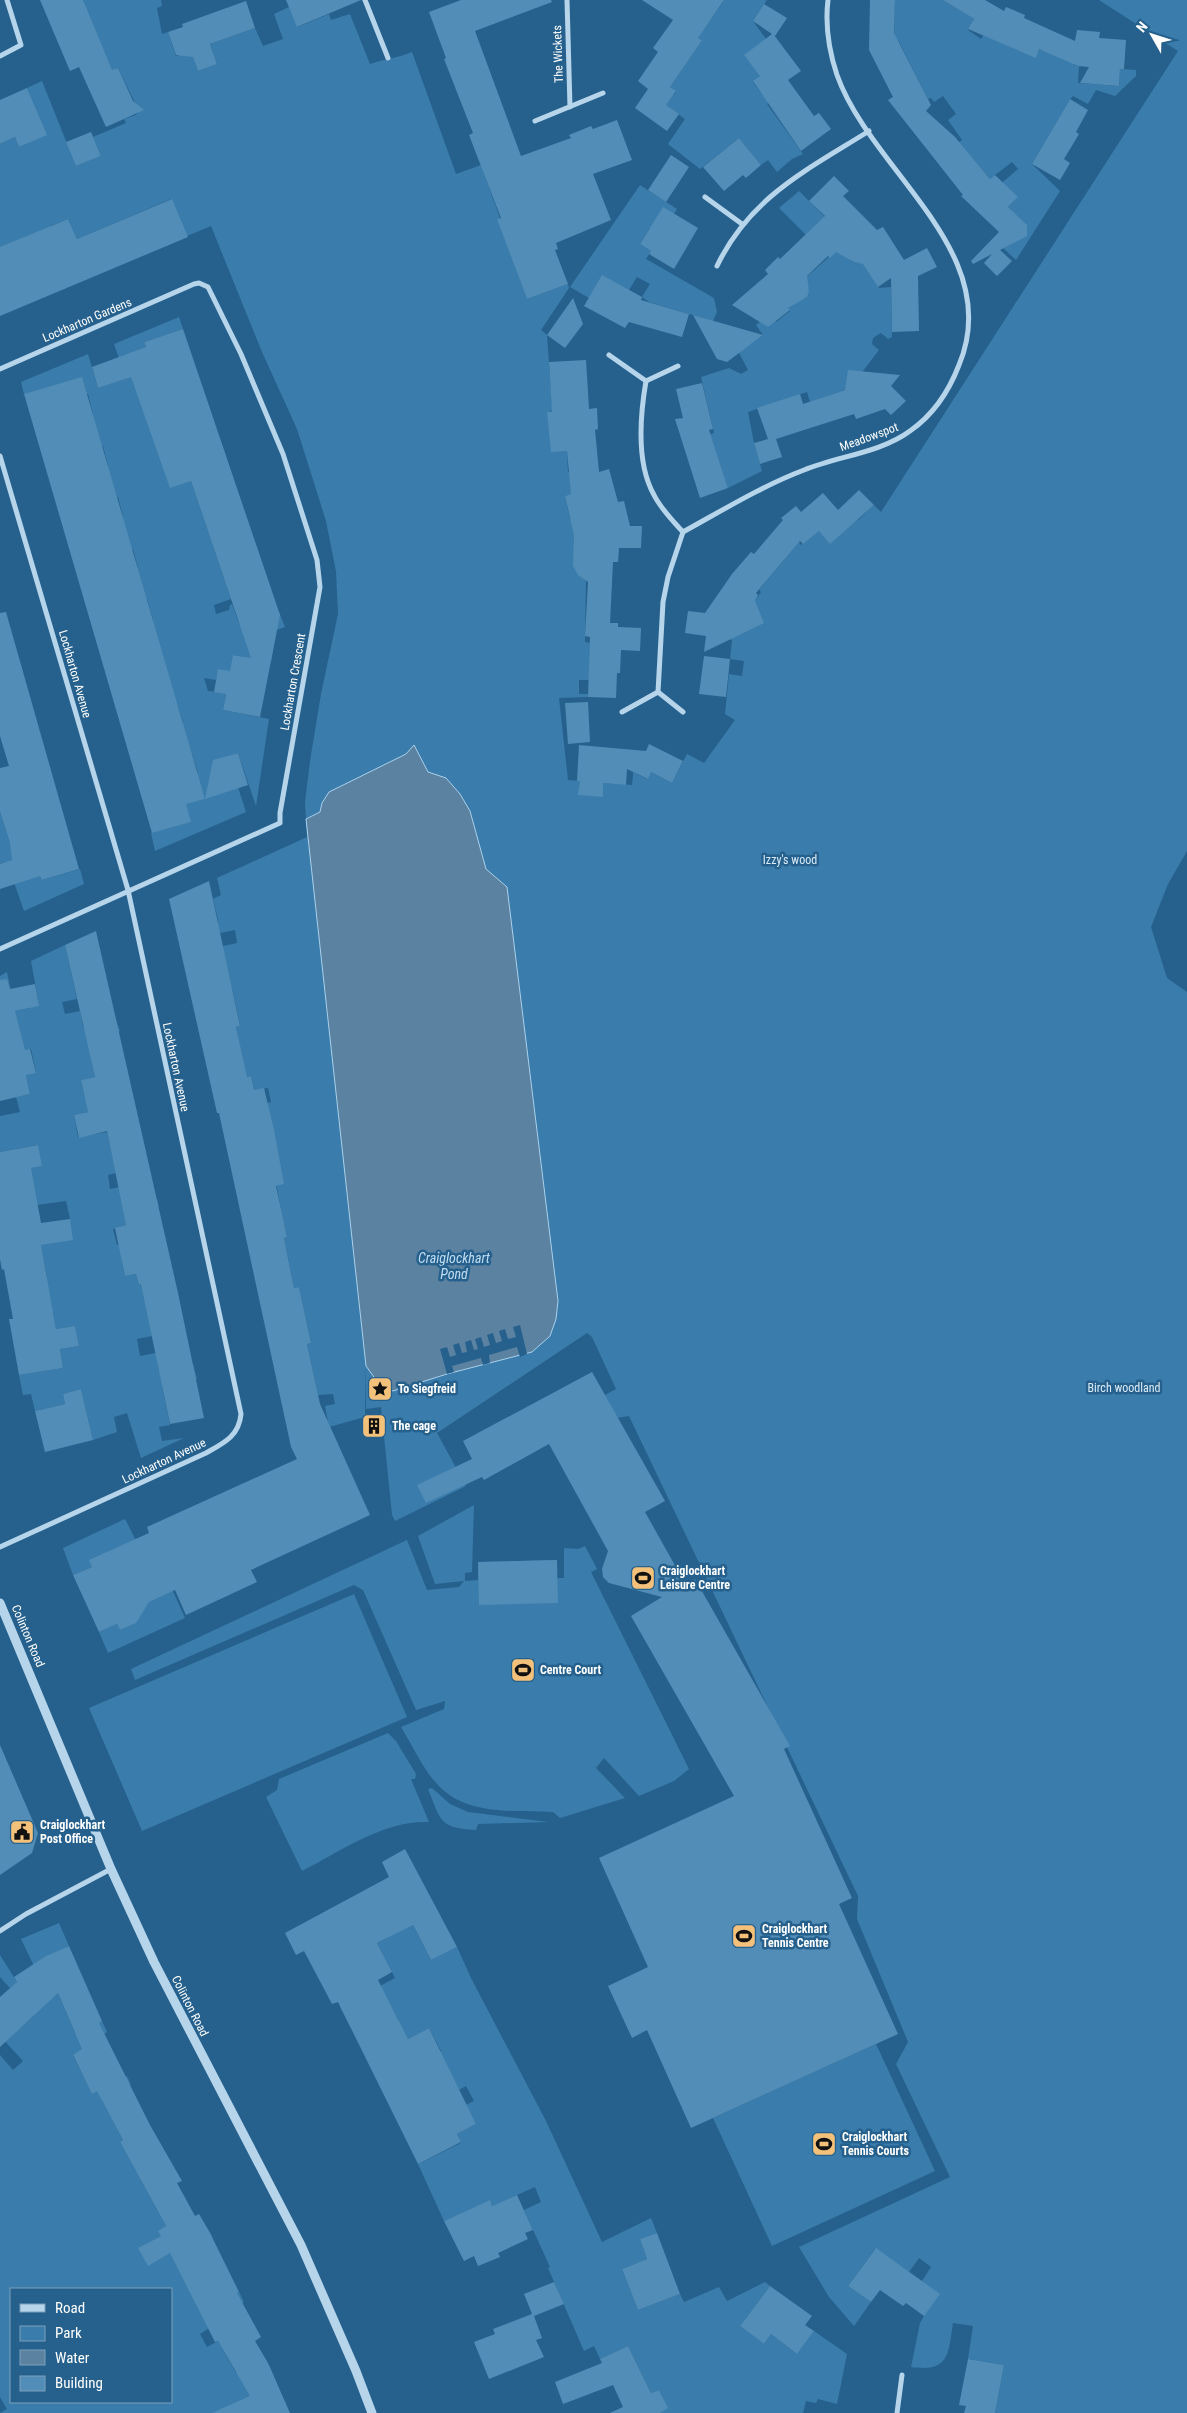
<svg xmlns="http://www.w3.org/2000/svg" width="1187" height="2413" font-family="'Roboto Condensed',sans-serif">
<rect width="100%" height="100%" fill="#26618e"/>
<path fill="#3a7cab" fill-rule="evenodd" d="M83,0H161L162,6L157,8L162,34L168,32L176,56L191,51L198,71L217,64L210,44L255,28L263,46L283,39L274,14L289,7L298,27L329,14L331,20L350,14L370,64C385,59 398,58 412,52L456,174L481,165L500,218L498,219L527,299L568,284L569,288L541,330L547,335L552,405L563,411L547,412L567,451L568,472L574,471L579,492L565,496L570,519L585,515L575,568L580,576L586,578L585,642L590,643L589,680H579V694H588V697L559,698L568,780L580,781L579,795L603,796V783L632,785L634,764L635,773L647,779L651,772L672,783L687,754L704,763L735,720L725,714L729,674L742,676L744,661L730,659L732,640L729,639L761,592L759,590L799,542L801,545L846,507L858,520L874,505L881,512L1178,51L1099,0H1187V851L1168,884L1151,927L1167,978L1187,992V2413H995L1004,2365L968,2359L973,2326L953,2323C948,2356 949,2372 911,2367L920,2323L924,2316L922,2281L931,2267L919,2258L909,2272L875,2249L848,2286L871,2302L854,2326L829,2297L799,2247L950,2177L896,2064L908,2042L857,1919L858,1896L629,1416L617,1418L605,1395L616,1389L592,1337L587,1333L437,1433L466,1486L395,1521L392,1515L381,1407L366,1409L365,1362V1417L329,1427L325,1406L335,1404L333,1394L318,1395L307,1344L311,1343L299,1287L294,1288L284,1238L287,1237L284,1223L271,1226L281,1210L262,1104L271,1102L268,1088L254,1090L251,1076L246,1077L236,1027L240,1026C235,999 229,973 219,947L237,943L235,930L216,934L218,920L213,899L221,895L217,878L307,837L305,802L310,761L321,694L338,614L336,571L326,521L297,429L262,352L211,226L187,236L171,199L77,239L68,219L50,226L58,246L0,271V144L15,137L19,147L30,142L42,125L27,88L42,81L76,166L101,156L93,137L126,123L124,119L136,115L139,111L118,68L98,77Z
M720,0H767L753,21L766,39L760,76L753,82L762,94L775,97L767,104L803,154L792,159L777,172L768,160L761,165L739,138L700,169L668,144L685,119L660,101L670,99L676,92L670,87L701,40L695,35L710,20L723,2Z
M895,0H943L974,19L968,30L981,39L988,27L1036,57L1039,49L1075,54L1074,65L1079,66L1078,83L1119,86L1120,69L1136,70V76L1115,96L1096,90L1088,104L1073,96L1070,99L1032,164L1060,191L1016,260L1003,248L1026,235L1008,207L1016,199L1015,195L997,187L1018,169L1012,162L990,179L974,160L953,147L962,140L948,120L956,114L943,96L934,102L931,98L928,99L899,42L894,44Z
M640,185L677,209L661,235L649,229L640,244L651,251L646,259L714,298L717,312L713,321L649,302L642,297L650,284L637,277L629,290L589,298L570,287Z
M799,191L832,224L814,243L779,208Z
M848,240L851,261L858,263L862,261L879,288L891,287L892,337L888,339L881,333L873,338L872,344L879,350L850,388L810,402L807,392L748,412L754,443L762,471L728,488L710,434L714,433L701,377L729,368L741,374L748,370L734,343L743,335L751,344L763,335L756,325L769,314L776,322L790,311L784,302L806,298L809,289L802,281Z
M179,317L183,329L144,342L150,360L128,367L134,385L191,481L231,599L214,605L216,614L229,610L230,605L232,604L240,626L279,612L285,627L256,637L255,647L273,650L271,662L234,655L230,674L219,669L216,680L204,678L208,691L226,693L223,710L269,719L256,806L238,753L228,756L246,812L155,851L151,833L190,822L185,803L205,799L202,790L183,795L184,777L198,773L192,754L180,758L183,722L177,703L164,706C169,661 168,660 141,624L153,620L147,599L134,603L125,572L138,568L133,549L119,552L110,520L123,516L118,497L104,501L95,469L108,465L103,446L88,450L79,418L93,414L88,394L74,398L24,394L21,382L88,354L98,388L126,378L114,344Z
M0,791L4,823L10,843L23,839L36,861L42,880L80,869L84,884L24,911L7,862L0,864Z
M65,945L77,999L62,1002L65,1014L80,1011L83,1027L116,1020L120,1031L87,1039L95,1077L81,1080L84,1094L102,1109L74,1115L78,1137L107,1132L116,1173L108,1175L110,1189L119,1187L123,1206L157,1199L159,1207L125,1214L126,1225L113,1229L117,1245L130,1242L134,1260L122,1262L125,1276L136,1274L139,1285L174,1278L178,1293L145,1300L152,1336L137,1339L140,1356L156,1353L159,1371L193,1364L197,1379L162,1386L170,1425L159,1427L162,1441L184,1438L141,1458L127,1413L114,1417L117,1432L93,1440L81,1389L63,1394L65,1404L35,1411L31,1394L23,1395L19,1375L63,1368L60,1349L79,1346L75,1326L56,1329L53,1312L36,1315L30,1281L47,1277L40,1242L70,1219L66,1201L37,1205L30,1168L41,1165L37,1145L0,1152V1116L20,1112L16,1097L30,1094L26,1075L36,1072L31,1049L25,1050L0,1036V976L7,972L15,1011L30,1008L38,1000L31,961Z
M474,1505L472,1572L465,1573V1581L478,1580V1562L557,1560V1578H564V1548L578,1549L585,1546L597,1569L591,1572L689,1769L674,1781L639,1796L604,1758L596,1768L625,1798L560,1818L553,1812C515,1810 467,1816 439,1786C423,1770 413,1746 401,1727L444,1709L445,1701L416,1710L363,1590L354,1585L135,1680L131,1669L407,1540L427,1590L459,1587L464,1581L435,1584L418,1536Z
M125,1519L142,1552L163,1569L185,1618L108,1653L99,1632L117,1624L120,1630L133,1624L92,1567L73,1575L63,1548Z
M354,1594L407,1717L142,1831L89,1708Z
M388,1733L396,1741L416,1774L415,1779H411L429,1822C384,1820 341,1851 302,1871L266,1797L277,1790L279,1779Z
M432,1788L450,1804L468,1812L548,1822L478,1824L476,1830C439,1828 441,1821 428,1789Z
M406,1912L431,1960L457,1947L472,1980L546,2121L602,2242L651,2218L657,2233L640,2239L647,2259L622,2269L638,2310L680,2294L684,2302L719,2287L727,2301L765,2282L770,2286L740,2326L764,2344L771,2334L797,2354L814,2331L847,2354L837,2404L818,2399L816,2403L806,2401L803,2413H660L667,2407L659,2390L651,2393L628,2346L600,2359L594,2346L584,2351L548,2268L550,2267L524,2210L541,2202L535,2187L492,2206L489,2201L444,2221L418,2164L461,2143L457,2134L476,2124L466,2105L474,2101L466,2086L459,2090L420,2062L441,2051L429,2028L408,2039L382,2027L398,2019L391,2006L350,2026L340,2007L395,1978L377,1943L387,1938Z
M59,1923L69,1946L43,1958L75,2033L102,2021L107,2032L73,2056L92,2093L127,2076L131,2085L102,2100L123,2140L120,2142L166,2226L161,2236L139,2248L148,2265L209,2231L213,2238L193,2249L200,2312L239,2292L244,2302L210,2319L214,2325L200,2334L207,2347L218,2341L236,2373L251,2365L256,2372L269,2365L277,2384L243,2413H0L7,2409L0,2397V2055L13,2070L23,2061L1,2037L20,2028L34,2015L0,1977V1955L25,1995L33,1964L21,1939ZM11,2289H171V2402H11Z
M876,2044L935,2171L772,2246L713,2118Z"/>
<path fill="#5b82a0" stroke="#aad1ec" d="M414,745L428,772L446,778L460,794L470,811L486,869L507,887L558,1301L556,1319L550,1336L532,1352L447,1374L393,1391L376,1380L366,1366L306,819L320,812L322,803L329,792L406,754Z"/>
<path fill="#26618e" d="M520,1325L527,1354L520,1357L517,1347L489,1355L490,1363L483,1365L481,1358L452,1366L454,1372L447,1374L440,1349L447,1347L450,1357L456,1355L453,1345L459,1343L462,1353L467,1352L465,1342L471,1340L474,1350L478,1349L475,1339L481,1337L484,1347L490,1345L487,1335L493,1333L496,1343L502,1341L499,1331L505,1329L508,1339L516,1337L513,1327Z"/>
<path fill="#528db7" d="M40,0H83L112,70L118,68L133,101L144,110L106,127L79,67L70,71Z
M286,0H361L297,27Z
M461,0H551L552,2L475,31L521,156L571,138L569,135L591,126L593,129L617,120L632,160L593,174L611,220L556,243L558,249L555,250L568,284L527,299L497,219L501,218L469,135L473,133L444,59L446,58L429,12Z
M642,0H724L698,38L702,40L670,87L676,91L666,105L679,114L667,131L635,108L648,89L638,81L658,52L653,48L673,20Z
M870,0H895L894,33L931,105L926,111L955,137L990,179L995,175L1018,197L1008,207L1027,225V236L1000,250L1012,261L997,276L984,263L992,254L973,264L971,261L999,232L961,196L963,195L888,100L893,97L869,50Z
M943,0H985L1004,11L1006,7L1025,15L1024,18L1075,41L1077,30L1100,32L1099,38L1126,40L1124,69H1120L1119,86L1080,83L1089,67L1078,66L1039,49L1036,58L968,29L974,19Z
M246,1L255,28L210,44L217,64L198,71L193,57L176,55L168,32L183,27L182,24Z
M764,4L787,18L775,36L774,35L801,71L788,80L814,116L819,113L831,129L801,151L753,81L760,76L744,55L772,34L753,21Z
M27,88L47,135L19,147L15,137L0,144V100Z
M1070,99L1088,110L1076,132L1079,134L1064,159L1070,163L1060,180L1032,164Z
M91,132L101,156L76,166L66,142Z
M739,138L761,165L746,178L743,175L724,191L703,167Z
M671,155L689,167L666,202L648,190Z
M834,176L849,191L843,196L877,230L883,227L904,260L927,248L937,267L918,276L919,331L892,332L891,278L878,287L863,264L854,262L836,252L830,258L828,256L807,276L809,291L807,297L788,308L790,310L768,327L732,305L768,274L765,270L778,257L780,259L825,216L809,201Z
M172,199L188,237L0,316V247L68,219L77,239Z
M663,207L698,228L674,269L649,254L651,251L640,244Z
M602,275L642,297L641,300L689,314L682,337L629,322L625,328L584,306Z
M573,298L583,324L565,348L547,335Z
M693,315L763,335L727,362L717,359Z
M183,329L280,615L260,717L223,710L226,694L214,692L218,669L230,671L233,655L251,658L191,481L170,488L131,377L98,388L92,367L146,347L144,342Z
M586,360L589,409L597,408L598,429L595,430L599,472L609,469L618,502L624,501L630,526H642L641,548H619L618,562H613L610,623H618V627L641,628L640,651L621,650L620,673H617L616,698L588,697L590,637L585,636L588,582L578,575L573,566L574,535L565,496L571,494L567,451L551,452L547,412H552L549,362Z
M848,370L900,375L891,386L906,401L891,415L885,409L856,419L854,414L776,439L782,457L760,464L754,443L768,439L757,408L800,394L803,404L845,390Z
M82,377L205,799L186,804L191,822L152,833L24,394Z
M702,383L713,429L709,430L728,488L700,498L675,419L683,418L676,389Z
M859,490L874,505L830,544L819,531L803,544L800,541L756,593L758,595L755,601L764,623L704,652L706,636L685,633L688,611L705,613L732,574L751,552L754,554L783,520L781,518L796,506L801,512L823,493L838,510Z
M6,612L79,869L42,880L40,876L0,889V864L12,860L10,843L0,811V768L9,766L0,736V613Z
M704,656L730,659L726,697L699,694Z
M588,702L590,742L568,744L565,703Z
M649,744L683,761L672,783L651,772L648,779L627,769L626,785L603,783V797L578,795L580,781H577L579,745L646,751Z
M238,753L248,785L205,799L213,760Z
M209,881L240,1026L236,1027L247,1077L251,1076L254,1090L264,1088L274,1130L284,1184L276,1186L287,1237L284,1238L294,1288L299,1287L311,1343L307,1344L320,1404L370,1515L251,1570L257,1582L186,1615L175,1590L149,1602L136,1623L120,1630L117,1624L99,1632L73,1575L92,1567L89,1560L149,1533L147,1527L297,1459L291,1447L219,1113H217L169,899Z
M96,931L178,1293L204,1418L170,1424L141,1284L139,1285L136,1274L125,1276L115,1228L126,1225L107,1131L79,1138L74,1115L88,1112L81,1080L95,1077L65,945Z
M7,979L10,989L35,984L39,1006L15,1011L25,1050L30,1049L36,1073L26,1075L30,1094L0,1101V980Z
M38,1145L42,1166L31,1168L41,1223L70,1219L73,1240L41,1245L56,1329L75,1326L79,1346L60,1349L63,1368L19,1375L9,1319H13L4,1269L2,1270L0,1259V1152Z
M592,1372L665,1501L645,1512L686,1585L695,1579L790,1746L784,1749L852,1898L839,1904L898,2034L691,2128L647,2030L632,2038L608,1986L648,1967L599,1858L734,1796L631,1616L662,1597L609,1583L603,1577L602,1569L608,1551L549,1444L484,1480L482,1477L426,1503L417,1485L472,1459L463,1441Z
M81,1389L93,1440L45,1452L35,1411L65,1404L63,1394Z
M557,1560L558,1603L479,1605L478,1562Z
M0,1745L38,1833L32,1853L0,1875Z
M405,1849L457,1947L431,1960L413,1925L377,1943L392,1972L378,1980L408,2039L429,2028L476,2124L457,2134L461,2142L418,2164L338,2002L332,2004L304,1951L296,1955L285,1933L389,1877L382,1862Z
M69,1946L102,2021L99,2023L150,2125L182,2181L177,2183L195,2216L199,2214L209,2231L239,2292L237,2293L261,2337L255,2341L268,2363L290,2413H212L250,2396L218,2341L215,2342L170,2253L148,2266L138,2248L161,2236L158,2231L166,2226L120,2142L123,2140L97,2091L92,2094L73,2055L82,2049L58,1993L0,2047V1997L17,1982L14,1977L46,1956Z
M517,2195L533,2230L525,2233L528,2239L498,2253L500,2257L478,2266L474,2256L464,2261L444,2221L490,2200L492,2206Z
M657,2233L680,2294L638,2310L622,2269L647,2259L640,2239Z
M876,2248L940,2294L924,2316L906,2303L903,2306L880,2290L871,2302L848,2286Z
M554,2282L564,2304L534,2316L542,2338L536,2340L544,2357L489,2379L474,2342L495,2334L493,2329L532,2314L524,2294Z
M770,2286L812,2316L805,2325L814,2331L797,2354L771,2334L764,2344L740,2326Z
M628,2346L651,2393L659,2390L668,2408L660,2413H610L623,2407L613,2385L563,2404L555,2382L602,2363L600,2359Z
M968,2359L1004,2365L995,2413H964L966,2406L959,2405Z"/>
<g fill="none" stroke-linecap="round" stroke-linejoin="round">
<path stroke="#b6d5eb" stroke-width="5" d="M365,0L388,58
M567,0L570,107
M0,56L21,45L7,0
M535,121L603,93
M705,197L742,224
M717,266C750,197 807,170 869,131
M609,355L646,381C640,416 636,463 654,495C661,509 672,520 683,532
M0,369L194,284L199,283L208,287L241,354L283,454L317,560L320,587L280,813V823L0,949
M646,381L678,366
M0,456L128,890L241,1414C239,1436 224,1443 206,1453L0,1547
M658,692L683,712
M622,712L658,692L663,602L668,577L683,532C723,510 762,486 804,470C838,456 880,453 910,431C933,415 949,391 959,365C1006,252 871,171 837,75C829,51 825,25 828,0
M0,1931L26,1914L111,1869
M897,2413L902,2375"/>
<path stroke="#b6d5eb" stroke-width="9" d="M0,1603L111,1869L154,1962L301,2245L356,2371L372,2413"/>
</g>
<defs>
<symbol id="sight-square" viewBox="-11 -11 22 22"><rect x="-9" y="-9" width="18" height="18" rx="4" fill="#f4c17b" stroke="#26618e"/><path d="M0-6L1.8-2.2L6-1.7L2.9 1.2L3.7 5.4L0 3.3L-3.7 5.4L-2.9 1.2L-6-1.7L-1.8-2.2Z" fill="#111"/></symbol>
<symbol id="building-square" viewBox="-11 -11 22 22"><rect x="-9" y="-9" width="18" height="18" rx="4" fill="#f4c17b" stroke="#26618e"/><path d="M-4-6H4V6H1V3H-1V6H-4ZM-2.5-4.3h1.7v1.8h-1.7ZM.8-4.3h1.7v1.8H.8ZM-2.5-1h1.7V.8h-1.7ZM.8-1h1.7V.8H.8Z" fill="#111"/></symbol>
<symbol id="stadium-square" viewBox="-11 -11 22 22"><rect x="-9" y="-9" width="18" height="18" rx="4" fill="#f4c17b" stroke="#26618e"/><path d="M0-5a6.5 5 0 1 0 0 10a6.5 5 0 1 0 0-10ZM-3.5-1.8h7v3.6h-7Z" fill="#111"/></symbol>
<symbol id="civic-square" viewBox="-11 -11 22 22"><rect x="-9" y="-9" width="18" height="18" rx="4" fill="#f4c17b" stroke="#26618e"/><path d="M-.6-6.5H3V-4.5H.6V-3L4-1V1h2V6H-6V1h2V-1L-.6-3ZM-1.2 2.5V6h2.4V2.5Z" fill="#111"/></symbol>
</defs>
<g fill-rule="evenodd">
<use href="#sight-square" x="366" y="1375" width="28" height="28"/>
<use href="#building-square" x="360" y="1412" width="28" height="28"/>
<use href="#stadium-square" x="629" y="1564" width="28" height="28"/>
<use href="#stadium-square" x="509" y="1656" width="28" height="28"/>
<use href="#civic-square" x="8" y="1818" width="28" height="28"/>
<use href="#stadium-square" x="730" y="1922" width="28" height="28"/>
<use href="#stadium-square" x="810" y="2130" width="28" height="28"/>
</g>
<g text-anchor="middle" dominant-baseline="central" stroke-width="5" stroke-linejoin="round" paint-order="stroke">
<g font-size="12" fill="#fff" stroke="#26618e">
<text transform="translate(558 54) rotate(-92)">The Wickets</text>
<text transform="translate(87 320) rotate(-23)">Lockharton Gardens</text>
<text transform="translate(869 437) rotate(-20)">Meadowspot</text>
<text transform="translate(75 674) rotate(74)">Lockharton Avenue</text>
<text transform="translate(293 682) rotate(-80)">Lockharton Crescent</text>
<text transform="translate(176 1067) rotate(78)">Lockharton Avenue</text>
<text transform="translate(164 1461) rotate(-25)">Lockharton Avenue</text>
<text transform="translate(28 1636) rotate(67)">Colinton Road</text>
<text transform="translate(190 2006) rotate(63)">Colinton Road</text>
</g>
<g font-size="12" fill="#dbecf8" stroke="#26618e">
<text x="790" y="860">Izzy's wood</text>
<text x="1124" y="1388">Birch woodland</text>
</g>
<g font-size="12" font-weight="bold" fill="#fff" stroke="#26618e" text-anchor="start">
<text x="398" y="1389">To Siegfreid</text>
<text x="392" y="1426">The cage</text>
<text x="660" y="1571">Craiglockhart<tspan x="660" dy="14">Leisure Centre</tspan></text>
<text x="540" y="1670">Centre Court</text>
<text x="40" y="1825">Craiglockhart<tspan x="40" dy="14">Post Office</tspan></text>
<text x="762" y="1929">Craiglockhart<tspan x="762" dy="14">Tennis Centre</tspan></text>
<text x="842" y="2137">Craiglockhart<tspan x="842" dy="14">Tennis Courts</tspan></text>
</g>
<g font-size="14" font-style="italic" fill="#c2def2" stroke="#26618e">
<text x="454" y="1258">Craiglockhart<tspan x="454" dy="16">Pond</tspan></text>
</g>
</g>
<rect x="10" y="2288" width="162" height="115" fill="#26618e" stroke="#7da0bb"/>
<rect x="20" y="2304" width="25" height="8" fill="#b6d5eb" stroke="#7da0bb"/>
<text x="55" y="2313" font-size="15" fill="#ffffff">Road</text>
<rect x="20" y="2326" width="25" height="15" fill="#3a7cab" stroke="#7da0bb"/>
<text x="55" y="2338" font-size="15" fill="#ffffff">Park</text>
<rect x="20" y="2350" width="25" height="15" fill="#5b82a0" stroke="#7da0bb"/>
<text x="55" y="2363" font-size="15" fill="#ffffff">Water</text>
<rect x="20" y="2376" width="25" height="15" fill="#528db7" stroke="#7da0bb"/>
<text x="55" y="2388" font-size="15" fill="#ffffff">Building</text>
<g transform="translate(1152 35) rotate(309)" stroke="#26618e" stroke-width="4" paint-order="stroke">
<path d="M0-4L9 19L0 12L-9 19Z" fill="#ffffff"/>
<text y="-8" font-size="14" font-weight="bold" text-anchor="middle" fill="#ffffff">N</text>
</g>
</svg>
